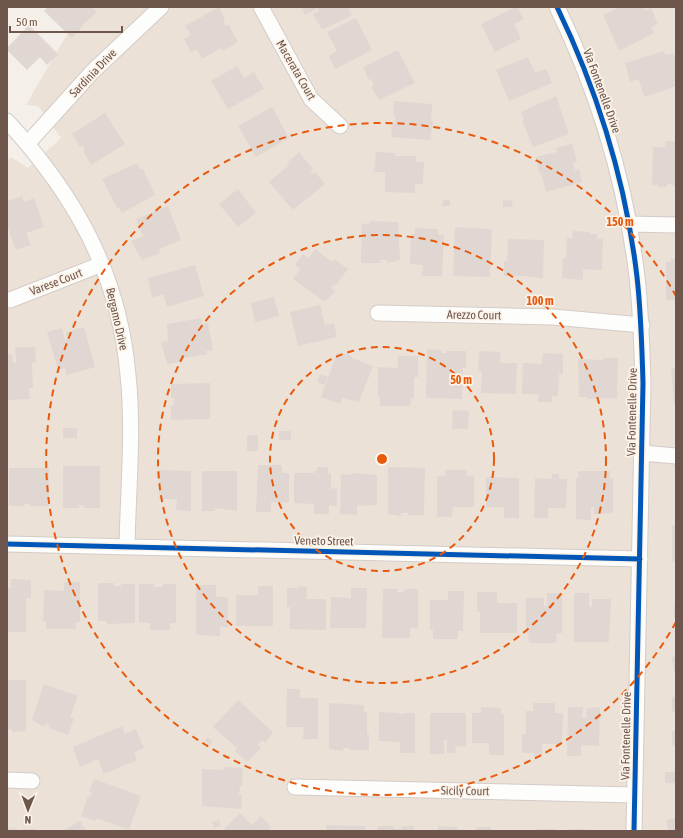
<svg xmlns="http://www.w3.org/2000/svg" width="683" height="838" font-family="'Asap Condensed',sans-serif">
<rect width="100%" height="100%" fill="#f4efe9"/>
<path fill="#ece1d7" d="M83,7H676V831H7V161L11,157L28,168L61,138L38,106L26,105Z"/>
<path fill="#e0d7d2" d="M48,7H91L97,12L81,26L82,27L72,38L44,11Z
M219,7L225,19L223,21L226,26L228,24L238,42L223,51L221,48L202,59L197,49L191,52L184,39L191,35L185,26Z
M301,7H348L352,15L322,30L313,14L319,11L318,8L305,15Z
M515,7H518L524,19L514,24L521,39L495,52L481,24Z
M620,7H643L645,11L651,8L658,24L651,27L654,33L619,51L603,15Z
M356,18L372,50L335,69L329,56L337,51L327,32Z
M29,25L58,54L47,65L40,57L27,70L7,50V48Z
M398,50L415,83L379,100L371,87L374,85L371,79L369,80L363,67Z
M664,51L665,55L673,53L676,62V81L674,82L676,86L645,97L638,79L630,82L625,63Z
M528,57L535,73L546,69L552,83L509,101L496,70Z
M237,66L244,78L254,72L264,89L228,109L211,81Z
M556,96L569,134L533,147L522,121L524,120L521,112Z
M394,101L432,104L431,121H433L430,140L391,137L392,123L395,124V115H393Z
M272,107L289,138L256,157L238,126Z
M105,113L125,144L91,165L83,151L85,150L82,145L80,147L72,134Z
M666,141H676V186L667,183V187H658V185H652L653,147H665Z
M572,144L577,162L573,163L575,170L579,169L582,182L546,192L541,173H539L536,157L557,152L556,148Z
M299,152L313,169L310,171L313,174L315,172L325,184L293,210L269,182L289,165L287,163Z
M376,152L395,153V156H416V162H424L423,184H415V193L385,192V172H374Z
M137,163L141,170L143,169L155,195L122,213L118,207L117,208L102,179Z
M238,189L256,213L238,227L219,204Z
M22,196L24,202L34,198L44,227L26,233L31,245L16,250L7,225V201Z
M443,200H450V206H442Z
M503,200L513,201L512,207H503Z
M168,206L181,240L159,249L160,253L142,260L131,241L143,236L136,219Z
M370,221L398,222L400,260L387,263V260H380L381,263H361L362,224L370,223Z
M455,227L492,229L490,277L453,276Z
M415,228L438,229V235H444L442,276H422L423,265L410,264L411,234H415Z
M573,231L590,232V234H597V239H603L602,270L583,269V280L562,278L563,258H566L567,238H572Z
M508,239L544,240L543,278L529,277V276H504V261H507Z
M315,249L332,262L334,259L348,269L336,285L334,284L331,288L335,291L325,302L293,279L300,269L295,265L303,254L309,258Z
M671,259H676V300H666V262H671Z
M195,265L204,296L167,307L163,294L152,298L148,278Z
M274,297L279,316L255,322L251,303Z
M320,305L325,325L334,323L337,337L298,346L290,312Z
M201,318L202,324L208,323L213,350L206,351L207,354L183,358V361L167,364L161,342L168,341L167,324Z
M84,327L95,367L67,375L65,368L58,370L47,332L62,328L65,340L67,339L66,332Z
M15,347H35L36,363H32L33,388H29L30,399L7,400V354H12L13,363H16Z
M427,349L441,350V353H446V351H466V368H463L462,399L426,398Z
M479,351L501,352L500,363H517L516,394L481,393L482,372L478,371Z
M337,353L344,355V353L352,356V358L373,366L359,402L342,398L340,404L321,397Z
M543,353L563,354V374H559L558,396H552V402H538L539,394H522L523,363L542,364Z
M398,356H418V377H414V399H411L410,406H380V397L378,398V367L398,368Z
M603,358H618L617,398L587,399V397H579L578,359L603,360Z
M676,368V403H674L671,369Z
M320,374L328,377L324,385L317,382Z
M210,383V419L171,420V405H174V398H171V384Z
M453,410L469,411L468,429H452Z
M63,428H77V438H63Z
M279,431H291V440H279Z
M247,435H258V451H247Z
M258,465H282V473H289V503L271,502V512H256Z
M63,466H100V508H84V505H79V508H63Z
M317,467H328V474L331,473V489L337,488V506H329V514H314V504L294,503V473H314V471H317Z
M388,467L425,468L424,515H408V513H401V516L388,514Z
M9,468H49V506H30V504H24V506H9Z
M159,470L191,471V511L176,510L177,499H159Z
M445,470H467V476H474V507H453L452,517H437V476H445Z
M202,471H237V511L215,508V511H202Z
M578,471H610V479H613V513L594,514V507H591V520L576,519V478H578Z
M352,473L377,475V505L357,506V515L340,514L341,474L352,475Z
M552,474H559V479H567L566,508H548V518H534L535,478L552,479Z
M486,477L519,478V518H504V507H486Z
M672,525H676V561H672Z
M11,579L31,580V598H26V632H7V588H11Z
M64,582H80V622H76V629H46V621H43L44,590L64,591Z
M98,583H114V586H121V584H135V623L107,624V621H98Z
M139,584H154V587H163V584H176V623H170V630H150V623L139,622Z
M196,585H216V597H228V627H220V636L196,635Z
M258,586H273V626H236V595H258Z
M298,586L307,587L306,599H326V630L290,629V607H287V588H298Z
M351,588H367L366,628H330L331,597L351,598Z
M383,589H398L397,592H404V589H418V628H410V638H382Z
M448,591H464L463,631H458V639H433V630H430V600H448Z
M477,592H497V603H517V633H480V612H477Z
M547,593H562V633H557L556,643H529L528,633H526V598H544V606H547Z
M574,593H589V607H592V599H611L609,642H574Z
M674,603H676V618H674Z
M672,657H676V672H674Z
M8,680H26V731L12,732V729H7Z
M44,684L78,696L70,717L74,718L68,735L49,728L50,725L45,724L44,727L32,720Z
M287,689H300V698H318V739H303L304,727H286Z
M672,697H676V712L672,711Z
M238,700L273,732L265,743L262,740L257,745L261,748L247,762L235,751L237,748L213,727Z
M329,703L364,705V712H367V734H369V750H349V748H343V751L329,749Z
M533,703H555V713H563L562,744H542V756H534V753H522V734H526V711H533Z
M481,707L501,708V714H504V755H489V743H472V713H481Z
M568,707H583L582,718H586L587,708L600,707L599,746L581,745V756H567Z
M379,712L399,713V714H403V713H415V753H400V742L379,741Z
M430,713H466V747L458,746L456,747L455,753H447V740H444V754H430Z
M122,726L125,734L136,729L144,748L134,753L137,760L104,774L98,759L80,767L73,747Z
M672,731H676V745H672Z
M208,737L213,742L210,745L205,741Z
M224,767L243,768L242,786H240L239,795H242L241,809L202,806V769L224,770Z
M665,772H676V783H665Z
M94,779L141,796L129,830L97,818L96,821L81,816L88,796L90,797L92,792L89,791Z
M240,813L252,825L261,816L271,827L268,831H222Z
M676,818V831H668L666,820Z
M219,820L221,826L214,828L212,822Z
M80,821L86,831H62Z
M326,825L365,826V831H326Z
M378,826H394V829H401V826H414V831H377Z
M438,826L457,827V831H438Z
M476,827H491V831H476Z
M7,828L17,829V831H7Z
M23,829H36V831H23Z
M537,829H556V831H537Z
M570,829H585V831H570Z"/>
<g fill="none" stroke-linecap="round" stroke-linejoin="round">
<defs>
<path id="minor" d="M261,7L311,99L340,126
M557,7C598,92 626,183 637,277C641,312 642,347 643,383L634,831
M7,121C75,195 119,273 128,375C134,431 128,490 127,547
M28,143L93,71L161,7
M629,224L676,225
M10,300L102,264
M378,313L553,317L642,325
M642,453L676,456
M7,544L640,559
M7,780L32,781
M295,787L634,795"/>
</defs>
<use href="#minor" stroke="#d3ccc7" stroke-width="17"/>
<use href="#minor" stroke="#fdfdfc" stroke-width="15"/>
<defs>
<path id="cycleway" d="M557,7C598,92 626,183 637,277C641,312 642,347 643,383L634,831
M7,544L640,559"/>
</defs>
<use href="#cycleway" stroke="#fcf3e9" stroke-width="8"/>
<use href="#cycleway" stroke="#0057b8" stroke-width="5"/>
</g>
<g fill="none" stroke="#e8590c" stroke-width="2" stroke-dasharray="7 5">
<circle cx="382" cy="459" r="112"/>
<circle cx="382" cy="459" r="224"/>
<path d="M676 622A336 336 0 1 1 676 296"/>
</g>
<g text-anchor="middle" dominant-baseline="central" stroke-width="3.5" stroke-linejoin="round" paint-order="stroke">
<g font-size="12" fill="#6e564d" stroke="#fcf3e9">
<text transform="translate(296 70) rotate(60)">Macerata Court</text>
<text transform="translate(93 73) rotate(-46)">Sardinia Drive</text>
<text transform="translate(602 91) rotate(70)">Via Fontenelle Drive</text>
<text transform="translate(56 282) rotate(-21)">Varese Court</text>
<text transform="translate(474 315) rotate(1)">Arezzo Court</text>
<text transform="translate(117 319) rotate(77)">Bergamo Drive</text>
<text transform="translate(632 412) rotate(-89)">Via Fontenelle Drive</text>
<text transform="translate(324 541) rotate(1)">Veneto Street</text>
<text transform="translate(626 736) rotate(-89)">Via Fontenelle Drive</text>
<text transform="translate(465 791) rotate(1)">Sicily Court</text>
</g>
</g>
<circle cx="382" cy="459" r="6" fill="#e8590c" stroke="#fcf3e9" stroke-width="2"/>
<g font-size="12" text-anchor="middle" font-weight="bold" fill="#e8590c" stroke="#fcf3e9" stroke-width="3.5" stroke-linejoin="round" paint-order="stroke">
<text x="620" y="226">150 m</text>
<text x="540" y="305">100 m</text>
<text x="461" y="384">50 m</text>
</g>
<rect width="683" height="838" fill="none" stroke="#6e564d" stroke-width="16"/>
<g transform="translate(28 810) rotate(181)" stroke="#fcf3e9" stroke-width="3" paint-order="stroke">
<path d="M0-3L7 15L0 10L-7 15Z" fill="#6e564d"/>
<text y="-6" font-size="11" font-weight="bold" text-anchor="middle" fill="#6e564d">N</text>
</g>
<path d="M10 26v6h112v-6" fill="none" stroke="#6e564d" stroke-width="2"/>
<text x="16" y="26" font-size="12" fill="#6e564d" stroke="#fcf3e9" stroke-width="3" paint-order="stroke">50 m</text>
</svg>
